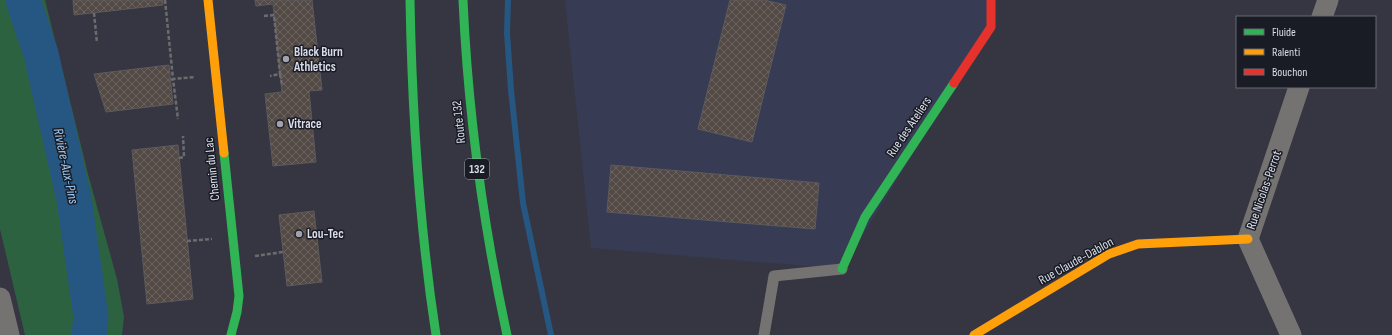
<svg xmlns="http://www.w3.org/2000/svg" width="1392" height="335" font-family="'Sofia Sans Condensed',sans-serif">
<defs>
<pattern id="building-cross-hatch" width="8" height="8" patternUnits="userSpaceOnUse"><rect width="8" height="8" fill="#534a46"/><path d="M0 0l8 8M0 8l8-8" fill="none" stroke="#6b6461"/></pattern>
</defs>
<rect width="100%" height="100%" fill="#353641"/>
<path fill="#373c54" d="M565,0H991V27L842,269L591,248Z"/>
<path fill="#2d6241" d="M0,0H45L88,174L117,279L124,317L122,335H25L0,229Z"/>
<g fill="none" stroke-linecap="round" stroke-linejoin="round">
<path stroke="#265783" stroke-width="6" d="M508,0L507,33L511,90L523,203L551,335"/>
<path stroke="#265783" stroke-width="35" d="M23,0L41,54L74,199L91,317L89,335"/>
</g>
<path fill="url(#building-cross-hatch)" stroke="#5e5a5c" d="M73,0H163V5L74,15Z
M255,0H298V1L312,0L322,90L309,91L316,162L273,166L265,94L282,92L277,44L273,4L256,6Z
M730,0H764L786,5L752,142L698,129Z
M169,65L173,104L106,112L94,74Z
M178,145L193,299L147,304L132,150Z
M611,165L819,183L815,229L607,212Z
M314,211L322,282L287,286L279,215Z"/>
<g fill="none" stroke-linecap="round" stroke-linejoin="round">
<path stroke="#6c6c6f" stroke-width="2.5" stroke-dasharray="4 2" stroke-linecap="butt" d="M165,0L173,79L195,77
M94,13L97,43
M264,16L274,15L280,74L270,76
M280,74L282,84
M171,80L173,79L178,119
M179,158L184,157L183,136
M187,241L212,239
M255,256L283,252"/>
<path stroke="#757272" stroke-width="11" d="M764,335L774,276L842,269"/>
<path stroke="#757272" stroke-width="21" d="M1322,17L1328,0
M0,298L9,335
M1291,335L1248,239L1299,87"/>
<path stroke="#30b455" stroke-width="9" d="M410,0C412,112 419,224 436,335
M463,0C468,113 483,224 507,335
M224,153L239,296L237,312L231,335
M842,269L865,217L954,83"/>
<path stroke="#ff9f0a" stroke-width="9" d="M208,0L224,153
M974,335L1109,254L1138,244L1248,239"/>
<path stroke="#e5322d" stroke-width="9" d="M954,83L991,27V0"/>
</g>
<g fill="#a0a3ae" stroke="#1a1c25" stroke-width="1.5">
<circle cx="286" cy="59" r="4"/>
<circle cx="280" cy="124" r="4"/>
<circle cx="299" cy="234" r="4"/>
</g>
<g text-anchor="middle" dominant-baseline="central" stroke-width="3" stroke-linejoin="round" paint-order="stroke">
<rect fill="#1a1c25" stroke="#a0a3ae" stroke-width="1" x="465" y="159" width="24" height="20" rx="3"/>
<g font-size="12" font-weight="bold" fill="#d9dde9">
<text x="477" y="169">132</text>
</g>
<g font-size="13" font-weight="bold" fill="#d9dde9" stroke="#1a1c25" text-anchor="start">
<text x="294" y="52">Black Burn<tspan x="294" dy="15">Athletics</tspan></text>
<text x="288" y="124">Vitrace</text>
<text x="307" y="234">Lou-Tec</text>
</g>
<g font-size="13" fill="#d9dde9" stroke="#1a1c25">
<text transform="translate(459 122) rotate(-96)">Route 132</text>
<text transform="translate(909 127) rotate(-56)">Rue des Ateliers</text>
<text transform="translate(212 169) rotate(-96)">Chemin du Lac</text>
<text transform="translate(1264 190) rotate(-71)">Rue Nicolas-Perrot</text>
<text transform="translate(1076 261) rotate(-29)">Rue Claude-Dablon</text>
</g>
<g font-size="14" font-style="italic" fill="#9dc8f3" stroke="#1a1c25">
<text transform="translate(66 166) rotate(78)">Rivière-Aux-Pins</text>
</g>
</g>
<rect x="1236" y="16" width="140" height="72" fill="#1a1c25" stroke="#666973"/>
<rect x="1244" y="29" width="20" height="6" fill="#30b455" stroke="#666973"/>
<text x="1272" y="36" font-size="12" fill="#d9dde9">Fluide</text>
<rect x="1244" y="49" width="20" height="6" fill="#ff9f0a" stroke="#666973"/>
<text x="1272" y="56" font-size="12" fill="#d9dde9">Ralenti</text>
<rect x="1244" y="69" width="20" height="6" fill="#e5322d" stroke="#666973"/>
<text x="1272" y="76" font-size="12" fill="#d9dde9">Bouchon</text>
</svg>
